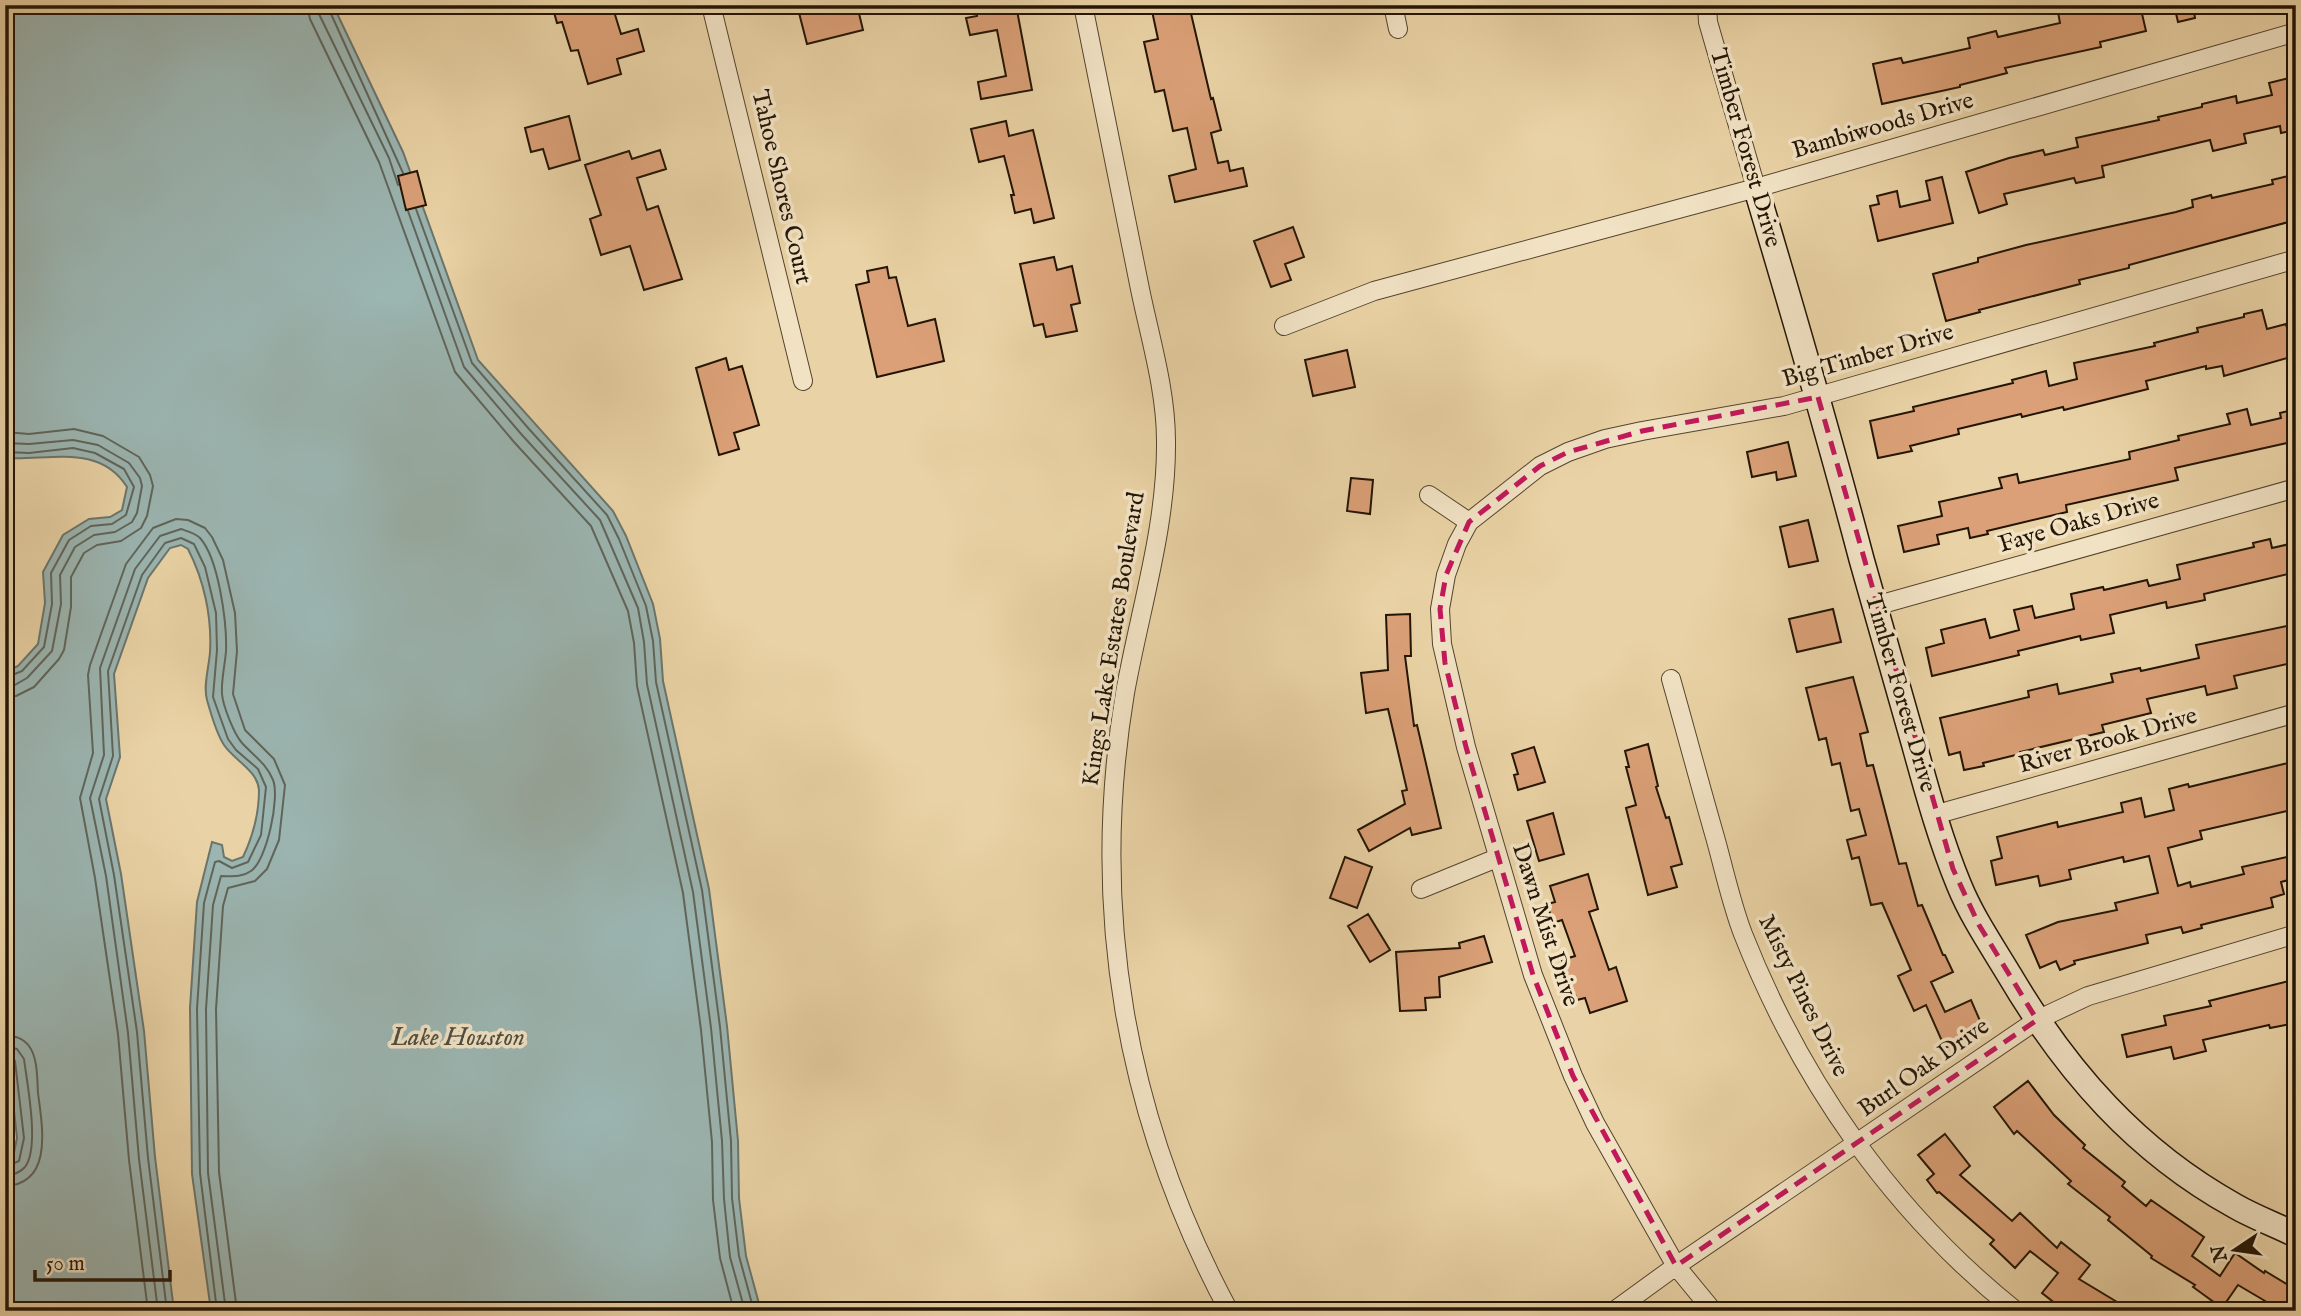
<svg xmlns="http://www.w3.org/2000/svg" width="2301" height="1316" font-family="'IM FELL English',serif">
<rect width="100%" height="100%" fill="#e9d2a5"/>
<filter id="stains"><feTurbulence type="fractalNoise" baseFrequency=".00286" numOctaves="4"/><feColorMatrix values="0 0 0 0 .2 0 0 0 0 .09 0 0 0 0 .02 0 0 0 .5 -.17"/></filter>
<radialGradient id="worn" r=".72"><stop offset=".6" stop-color="#630" stop-opacity="0"/><stop offset="1" stop-color="#630" stop-opacity=".3"/></radialGradient>
<path fill="#9bb5b1" stroke="#6b756c" stroke-width="2" d="M5,5H333L403,152L478,360L613,511L626,536L653,604L660,639L663,681L709,889L727,1026L738,1141L739,1198L746,1256L761,1311H211L192,1174L190,1008L197,902L212,842L222,845L224,857L232,861L243,857C253,836 259,814 259,790C258,771 234,760 224,745C216,733 211,714 207,700C203,686 209,667 210,652C212,617 204,580 188,549L181,545L170,548L148,578L114,674L120,757L106,799L121,874L144,1031L155,1157L174,1311H5V1161L13,1157L17,1138L5,1029V672L18,666L38,644L45,603L43,572L63,535L89,519L110,517L122,510L127,487C99,443 49,461 5,458Z"/>
<g fill="none" stroke-linecap="round" stroke-linejoin="round">
<path stroke="#5f655b" stroke-width="2" d="M307,5L310,19L379,162L455,372L514,442L591,526L628,611L634,643L637,686L683,893L701,1030L712,1142L713,1200L720,1258L734,1311
M318,5L319,14L389,158L398,185
M327,5L403,173
M416,209L472,363L529,429L607,515L619,539L646,606L653,641L656,682L702,890L720,1027L731,1141L732,1198L739,1256L754,1311
M408,211L464,367L522,435L600,520L638,608L644,642L647,684L693,892L711,1028L722,1141L724,1199L730,1257L745,1311
M5,432L29,434L74,429L103,436L139,457L150,475L153,486L147,516L141,528L121,541L97,545L84,553L71,577V607L64,650L59,659L34,687L16,696L5,697
M5,443L29,444L73,440L98,445L129,463L140,478L142,486L137,513L132,522L115,532L94,535L75,547L60,575L61,604L52,651L27,678L13,686L5,687
M5,452L29,453L73,448L95,453L124,469L134,487L126,515L112,524L91,526L69,540L51,573L52,604L44,647L22,671L5,678
M5,1035C15,1036 23,1038 29,1046C38,1058 37,1079 38,1093C42,1125 54,1184 5,1186
M5,1046L17,1049L24,1059C27,1083 40,1148 25,1167C20,1173 12,1175 5,1176
M5,1055L11,1056L15,1061L24,1138L19,1161L5,1167
M148,1311L129,1160L118,1034L95,878L80,798L93,753L88,675L90,665L126,564L153,528L176,519L188,520L205,528L212,537L223,560L235,613L237,651L233,694L245,730L274,759L285,785L279,840L267,869L255,881L228,888L223,906L216,1009L219,1172L237,1311
M158,1311L139,1159L128,1033L106,876L90,798L104,755L100,668L135,569L160,536L181,529C187,531 195,533 200,538C219,559 227,624 226,651C225,665 221,680 222,694C223,706 234,734 242,743C254,756 266,763 273,780C280,797 267,860 251,871C241,878 231,876 221,876L213,905L206,1009L208,1173L226,1311
M167,1311L148,1158L137,1032L114,875L99,799L113,756L108,671L142,575L165,543L181,538L194,544L205,567L216,613L217,650L213,697L228,739L236,750L258,769L266,787L261,835L248,862L232,868L219,861L215,862L204,903L197,1009L200,1173L217,1311"/>
</g>
<path fill="#dba077" stroke="#231505" stroke-width="2" d="M552,5H612L621,34L638,29L644,51L617,59L621,74L588,84L578,50L571,51L562,22L557,23Z
M797,5H857L863,30L807,44Z
M976,5H1016L1032,90L981,99L978,82L1006,76L997,30L970,35L966,18L977,16Z
M1177,5H1189L1211,99L1213,98L1221,130L1211,133L1218,163L1228,161L1230,171L1243,168L1247,186L1175,202L1169,176L1196,169L1187,128L1173,131L1164,90L1155,92L1144,42L1158,39L1152,11Z
M2089,5H2140L2146,31L2100,42L2101,47L2005,68L2007,73L1960,85V87L1882,104L1873,64L1901,58L1903,63L1970,48L1968,38L1996,31L1998,37L2060,23L2058,12Z
M2174,5H2193L2195,18L2178,22Z
M2289,78L2296,108V130L2281,133L2280,126L2244,134L2246,143L2213,151L2210,140L2102,166L2104,177L2076,183L2074,178L2004,194L2007,204L1979,213L1966,172L2009,158L2043,150L2045,155L2078,147L2076,138L2159,120L2158,117L2202,107V104L2236,96L2237,103L2272,95L2269,83Z
M569,116L580,160L549,169L543,149L531,152L525,128Z
M1006,121L1009,136L1033,130L1054,218L1034,223L1031,209L1015,213L1011,195H1014L1004,156L979,162L971,129Z
M660,150L666,169L637,178L647,210L658,206L682,279L644,290L630,246L601,255L590,219L601,215L585,165L629,151L632,159Z
M417,171L426,205L406,210L398,176Z
M2296,174V220L2129,265V268L2079,280L2080,284L1979,310L1980,312L1946,321L1933,274L1978,262V258L2026,245L2176,212L2193,207L2192,200L2211,195L2212,198L2273,184L2272,180Z
M1942,177L1953,223L1878,241L1870,206L1879,204L1877,196L1897,191L1900,207L1930,200L1926,181Z
M1293,227L1304,257L1285,264L1291,280L1271,287L1254,241Z
M1054,257L1057,270L1072,266L1080,303L1071,305L1077,331L1046,337L1043,324L1034,326L1020,264Z
M887,267L889,278L896,277L908,326L935,319L944,361L877,377L856,285L869,282L867,271Z
M2262,310L2267,329L2286,324L2294,356L2224,376L2222,366L2206,369V366L2146,381L2148,389L2064,410L2063,407L2022,417L2021,414L1958,429L1959,434L1910,446L1912,451L1878,458L1870,421L1914,411L1913,407L2013,383L2012,380L2046,371L2049,386L2077,379L2074,363L2155,346L2154,343L2198,332L2197,328L2244,317V314Z
M1347,350L1355,387L1313,396L1305,360Z
M726,358L729,370L742,366L759,425L734,433L739,449L719,455L696,368Z
M2247,409L2251,425L2281,418L2280,413L2296,409V454L2290,455L2287,443L2175,468L2178,480L2066,505L2067,512L1987,531L1988,534L1970,538L1968,528L1937,535L1939,544L1904,552L1898,526L1942,516L1939,502L2002,488L1999,478L2017,474L2019,483L2130,459L2129,452L2179,440L2178,436L2230,424L2227,414Z
M1788,442L1796,476L1777,480L1776,472L1752,477L1747,452Z
M1351,478L1373,480L1370,514L1347,511Z
M1808,520L1818,561L1789,567L1780,527Z
M2270,539L2272,548L2294,543L2296,572L2204,594L2205,600L2167,608L2166,602L2110,615L2114,633L2081,640L2080,636L2018,651L2019,655L1932,676L1926,648L1944,643L1941,630L1985,619L1990,638L2019,630L2014,610L2032,606L2035,618L2074,609L2071,594L2103,587L2104,590L2147,580L2149,586L2180,579L2177,565L2254,547L2253,543Z
M1833,609L1841,642L1797,652L1789,619Z
M1410,614L1411,656H1405L1414,726L1417,725L1441,828L1412,835L1410,828L1369,851L1358,830L1405,804L1402,791L1407,790L1388,709L1366,713L1361,673L1388,670L1386,615Z
M2296,624V662L2234,676L2237,688L2207,695L2205,686L2147,699L2151,713L2102,725L2104,732L2020,752V754L1983,763L1984,766L1964,770L1960,752L1949,755L1940,718L2029,697L2028,691L2057,684L2059,694L2113,682L2111,674L2140,668L2141,671L2199,658L2196,645Z
M1853,677L1868,732L1860,734L1867,766L1873,765L1899,864L1906,863L1918,906L1922,905L1943,955H1945L1953,972L1931,982L1945,1012L1971,1000L1984,1030L1945,1048L1926,1005L1914,1011L1898,976L1911,970L1882,903L1871,905L1859,857L1852,859L1847,840L1866,835L1859,809L1851,811L1840,763L1832,765L1826,738L1819,740L1806,688Z
M1648,744L1658,786L1656,787L1666,818L1669,817L1682,864L1671,867L1677,887L1648,895L1626,808L1636,805L1626,767H1629L1625,751Z
M1534,747L1545,782L1518,790L1514,775L1518,774L1512,754Z
M2296,761V809L2200,831L2202,839L2168,848L2178,886L2190,882L2191,887L2244,874L2242,867L2296,855V878L2281,882L2284,894L2271,898L2273,907L2201,925L2202,928L2183,933L2181,927L2146,935L2148,943L2074,961L2075,964L2060,970L2056,961L2040,968L2026,935L2058,922L2117,910L2115,903L2158,893L2149,856L2124,862L2123,857L2069,870L2071,879L2040,886L2038,876L1996,885L1991,861L2002,858L1997,837L2057,822L2058,827L2123,812L2121,803L2141,798L2145,817L2174,810L2169,789L2188,784L2189,787Z
M1553,813L1564,854L1539,861L1527,821Z
M1345,857L1372,867L1357,908L1330,898Z
M1588,874L1598,909L1589,912L1609,970L1616,967L1627,1001L1590,1013L1585,998L1577,1000L1562,960L1575,956L1562,920L1553,923L1547,904L1555,902L1550,886Z
M1368,914L1390,950L1370,962L1348,926Z
M1484,936L1492,962L1439,977L1440,997L1425,998L1426,1010L1400,1011L1396,952L1460,948L1459,943Z
M2293,980L2296,991V1023L2270,1028L2269,1025L2203,1040L2206,1051L2174,1059L2171,1047L2127,1057L2122,1035L2166,1025L2164,1016L2211,1006L2209,1001Z
M2028,1081L2054,1115L2085,1145L2083,1148L2125,1182L2122,1186L2146,1206L2151,1200L2204,1237L2192,1256L2220,1276L2235,1253L2264,1273L2265,1271L2295,1289L2282,1311L2238,1285L2222,1308L2193,1287L2195,1285L2151,1258L2152,1256L2108,1220L2110,1217L2068,1184L2071,1181L2017,1131L2014,1134L1994,1107Z
M1945,1134L1970,1166L1960,1175L2012,1221L2020,1213L2057,1248L2061,1242L2090,1265L2079,1279L2132,1311H2065L2042,1293L2058,1273L2030,1251L2015,1268L1990,1244L1994,1240L1939,1192L1937,1193L1927,1180L1934,1174L1918,1155Z"/>
<g fill="none" stroke-linecap="round" stroke-linejoin="round">
<defs>
<path id="street" d="M711,5L803,381
M1083,5C1102,100 1121,194 1140,289C1150,338 1166,390 1166,441C1167,526 1140,609 1125,693C1089,909 1125,1118 1229,1311
M1393,5L1398,29
M1707,5L1708,22L1756,188
M1284,326L1374,291L1756,188L2296,32
M1429,495L1469,522
M1875,606L2296,488
M1671,679C1686,732 1700,785 1715,837C1724,869 1731,903 1743,934C1801,1081 1892,1212 2016,1311
M1934,815L2296,713
M1421,889L1497,858
M1614,1311L1676,1266L2037,1020L2088,996L2296,934
M1713,1311L1676,1266L1595,1123L1573,1076L1533,975L1466,747L1442,644L1440,609L1446,575L1457,544L1469,522L1540,466L1568,452L1605,439L1642,431L1784,406L2296,259"/>
<path id="secondary" d="M1756,188C1793,312 1829,436 1862,561C1879,622 1897,683 1914,744C1927,791 1940,839 1959,885C1972,917 1992,946 2010,976C2067,1072 2136,1151 2235,1206C2254,1217 2276,1225 2296,1235"/>
</defs>
<use href="#street" stroke="#54442d" stroke-width="20"/>
<use href="#secondary" stroke="#231505" stroke-width="27"/>
<use href="#street" stroke="#f1e2c4" stroke-width="18"/>
<use href="#secondary" stroke="#f1e2c4" stroke-width="24"/>
</g>
<path fill="none" stroke="#c2185b" stroke-width="5" stroke-dasharray="14 9" stroke-linejoin="round" d="M1818,397L1953,869L1979,925L2037,1020L1676,1266L1573,1076L1533,975L1466,747L1445,663L1440,609L1446,575L1469,522L1540,466L1568,452L1642,431Z"/>
<g text-anchor="middle" dominant-baseline="central" stroke-width="7" stroke-linejoin="round" paint-order="stroke">
<g font-size="24" fill="#231505" stroke="#f1e2c4">
<text transform="translate(1883 126) rotate(-16)">Bambiwoods Drive</text>
<text transform="translate(1745 148) rotate(74)">Timber Forest Drive</text>
<text transform="translate(781 187) rotate(77)">Tahoe Shores Court</text>
<text transform="translate(1868 356) rotate(-16)">Big Timber Drive</text>
<text transform="translate(2079 523) rotate(-16)">Faye Oaks Drive</text>
<text transform="translate(1114 639) rotate(-81)">Kings Lake Estates Boulevard</text>
<text transform="translate(1900 693) rotate(74)">Timber Forest Drive</text>
<text transform="translate(2108 741) rotate(-16)">River Brook Drive</text>
<text transform="translate(1545 925) rotate(72)">Dawn Mist Drive</text>
<text transform="translate(1803 996) rotate(64)">Misty Pines Drive</text>
<text transform="translate(1924 1068) rotate(-35)">Burl Oak Drive</text>
</g>
<g font-size="26" font-style="italic" fill="#4d4d41" stroke="#f1e2c4">
<text x="458" y="1037">Lake Houston</text>
</g>
</g>
<rect width="2301" height="1316" fill="none" stroke="#e9d2a5" stroke-width="28"/>
<rect x="7" y="7" width="2287" height="1302" fill="none" stroke="#231505" stroke-width="3.5"/>
<rect x="14" y="14" width="2273" height="1288" fill="none" stroke="#231505" stroke-width="2"/>
<g transform="translate(2235 1250) rotate(257)" stroke="#f1e2c4" stroke-width="5" paint-order="stroke">
<path d="M0-5L12 26L0 18L-12 26Z" fill="#231505"/>
<text y="-10" font-size="19" font-weight="bold" text-anchor="middle" fill="#231505">N</text>
</g>
<path d="M35 1270v10h135v-10" fill="none" stroke="#231505" stroke-width="3.5"/>
<text x="46" y="1270" font-size="21" fill="#231505" stroke="#f1e2c4" stroke-width="5" paint-order="stroke">50 m</text>
<rect width="100%" height="100%" filter="url(#stains)"/>
<rect width="100%" height="100%" fill="url(#worn)"/>
</svg>
